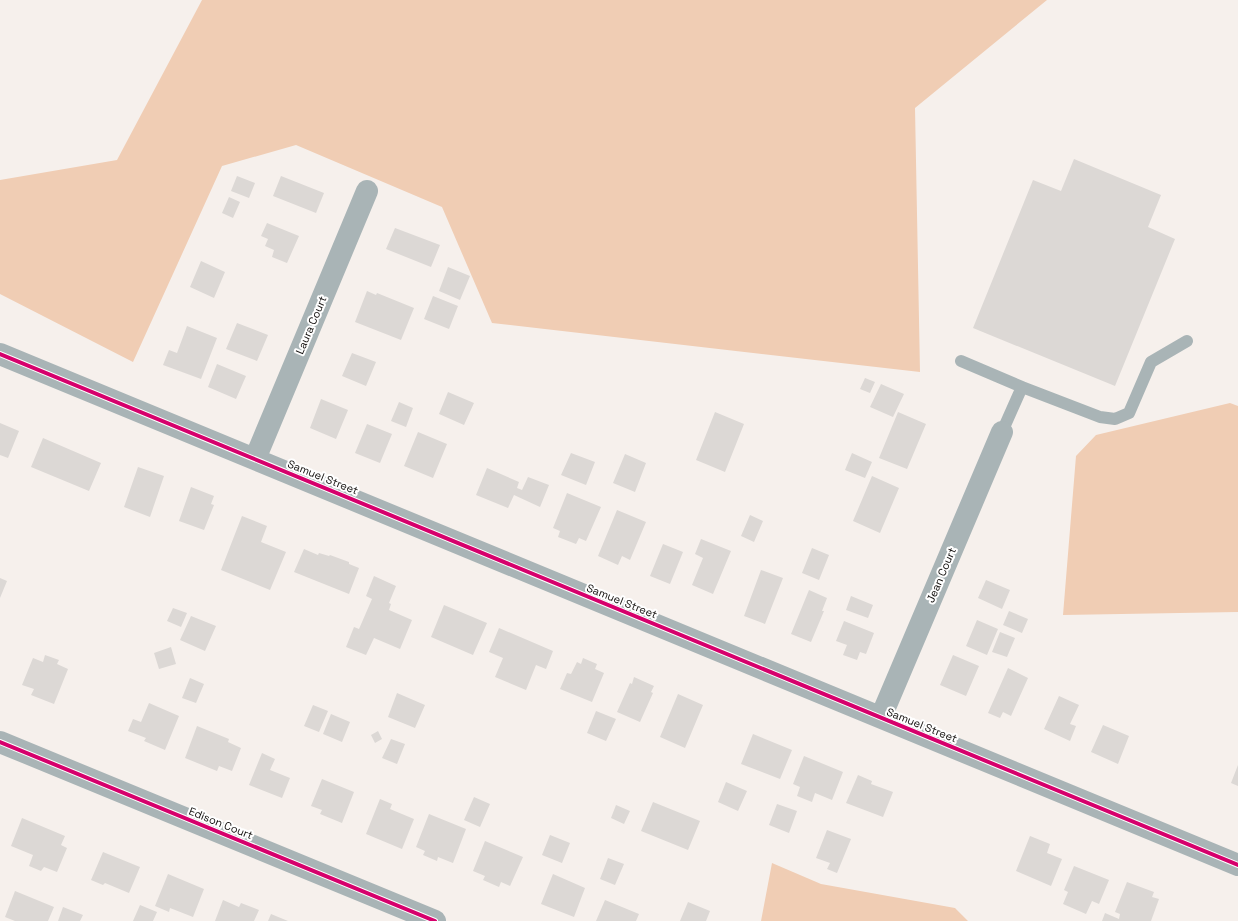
<svg xmlns="http://www.w3.org/2000/svg" width="1238" height="921" font-family="'Space Grotesk',sans-serif">
<rect width="100%" height="100%" fill="#f6f0ec"/>
<path fill="#f0cdb4" d="M202,0H1047L915,108L920,372L492,323L442,207L296,145L222,166L133,362L0,294V180L117,160Z
M1230,403L1238,406V612L1063,615L1076,456L1096,435Z
M772,863L821,884L955,908L968,921H761Z"/>
<path fill="#dcd8d5" d="M1074,159L1161,195L1148,227L1175,239L1115,386L973,328L1033,180L1061,191Z
M237,176L255,183L249,198L231,191Z
M281,176L324,193L316,213L273,196Z
M229,197L240,202L233,218L222,213Z
M267,223L299,236L287,263L272,257L274,250L265,246L268,239L261,236Z
M395,228L440,245L431,267L386,249Z
M201,261L225,272L214,298L190,287Z
M448,267L470,276L460,300L439,291Z
M367,291L376,295L377,293L414,308L401,340L355,322Z
M433,296L458,306L449,329L424,319Z
M237,323L268,335L257,361L226,349Z
M187,326L217,338L201,379L163,365L169,350L177,353Z
M352,353L376,362L366,386L342,376Z
M217,364L246,376L236,399L208,387Z
M865,378L875,382L870,393L860,389Z
M881,384L904,394L893,417L870,407Z
M448,392L474,403L464,425L439,414Z
M321,399L348,410L336,439L310,428Z
M399,402L413,408L406,427L391,421Z
M715,412L744,424L725,472L696,460Z
M898,412L926,424L907,469L879,458Z
M0,423L19,431L8,458L0,455Z
M367,424L392,434L380,463L355,453Z
M418,432L447,444L433,478L404,466Z
M43,438L101,463L89,491L31,467Z
M571,453L595,462L586,485L561,475Z
M852,453L872,462L865,478L845,470Z
M625,454L646,463L635,492L613,483Z
M138,467L164,476L150,517L124,507Z
M487,468L519,482L517,488L522,490L528,477L549,485L540,507L514,495L508,508L476,495Z
M872,476L899,488L880,533L853,521Z
M191,487L214,496L211,504L214,505L204,530L179,521Z
M567,493L601,507L586,541L579,538L576,544L558,537L560,531L553,528Z
M617,510L646,522L630,560L622,556L618,565L598,556Z
M750,515L763,521L754,542L741,536Z
M242,516L267,526L261,542L286,552L270,590L221,570Z
M701,539L731,551L713,594L692,585L703,558L695,554Z
M663,544L683,552L670,584L650,576Z
M812,548L829,555L819,580L802,573Z
M304,549L318,555L319,553L329,556L330,555L349,562V564L359,568L349,594L294,572Z
M761,570L783,578L765,624L744,616Z
M374,576L396,586L389,603L391,604L389,610L412,620L400,649L374,638L366,655L346,647L354,627L359,629L372,599L366,596Z
M0,578L7,581L0,598Z
M986,580L1010,590L1002,609L978,598Z
M809,590L827,598L822,611H824L811,642L791,634Z
M851,596L873,605L868,618L846,610Z
M444,605L487,623L473,655L431,637Z
M173,608L187,613L181,627L167,621Z
M1009,611L1028,619L1022,633L1003,625Z
M191,616L216,626L205,651L180,640Z
M977,620L998,629L987,655L966,646Z
M844,621L874,633L866,654L860,652L857,660L843,655L847,645L836,641Z
M499,628L553,651L546,669L536,665L526,690L495,677L503,658L489,652Z
M1000,632L1015,638L1007,657L992,652Z
M171,647L176,664L159,669L154,653Z
M45,655L59,660L57,664L68,669L54,704L31,695L34,689L22,685L33,658L43,662Z
M953,655L979,666L966,696L940,685Z
M583,658L597,664L595,669L604,673L592,702L560,689L567,673L571,674L577,662L581,664Z
M1008,668L1028,678L1011,716L1003,712L1000,718L988,713Z
M634,677L654,686L651,692L653,693L640,722L617,712L630,683L632,684Z
M190,678L204,684L196,703L182,698Z
M397,693L425,705L415,728L388,717Z
M678,694L703,705L685,748L660,737Z
M1059,696L1079,705L1070,724L1076,726L1070,741L1044,729Z
M149,703L179,716L165,750L144,741L146,738L128,731L133,719L141,722Z
M313,705L328,711L319,732L304,726Z
M596,711L616,719L606,741L587,733Z
M331,714L350,722L342,742L323,734Z
M1103,725L1129,736L1118,764L1091,752Z
M197,726L229,739L228,742L241,748L232,771L219,766L217,771L185,758Z
M378,731L382,739L375,743L371,735Z
M753,734L792,750L780,779L741,764Z
M391,739L405,744L397,764L382,758Z
M262,753L275,759L270,770L290,778L282,798L249,785Z
M804,756L843,772L832,800L815,793L812,802L797,796L800,787L793,784Z
M1238,765V786L1231,783Z
M858,775L872,781L871,784L893,792L883,817L846,803Z
M322,779L354,792L342,823L320,814L322,810L311,806Z
M726,782L747,791L738,811L718,802Z
M474,797L490,804L480,827L464,820Z
M380,799L392,804L390,809L414,819L402,849L366,834Z
M653,802L700,821L688,850L641,831Z
M777,804L797,811L789,833L769,825Z
M616,805L630,811L624,824L611,818Z
M429,814L466,829L453,863L438,857L437,861L423,855L425,851L416,847Z
M22,818L65,836L61,845L67,848L57,872L44,867L41,871L29,866L33,855L11,846Z
M827,830L851,839L837,873L827,869L830,863L816,858Z
M550,835L570,843L562,863L542,855Z
M1030,836L1050,844L1047,853L1062,859L1051,886L1016,871Z
M485,841L523,857L510,886L501,882L499,887L483,880L485,876L473,871Z
M103,852L140,867L129,893L105,883L103,885L91,880Z
M608,858L624,864L615,885L600,879Z
M1074,866L1109,880L1099,904L1092,901L1086,914L1063,904L1068,892L1064,890Z
M168,874L204,889L193,917L170,908L169,912L155,906Z
M553,874L585,888L574,917L541,904Z
M1127,882L1154,892L1152,897L1159,899L1151,921H1102L1105,913L1119,919L1120,914L1115,912Z
M15,891L54,907L48,921H15L5,917Z
M223,900L239,907L241,903L259,910L254,921H215Z
M605,900L639,914L636,921H596Z
M688,902L710,911L706,921H680Z
M140,905L157,912L153,921H133Z
M63,907L83,915L80,921H58Z
M271,914L288,921H268Z"/>
<g fill="none" stroke-linecap="round" stroke-linejoin="round">
<path stroke="#a9b4b6" stroke-width="12" d="M961,361L1022,387L1100,417L1115,419L1129,413L1151,362L1187,341
M1002,432L1022,387"/>
<path stroke="#a9b4b6" stroke-width="22" d="M0,354L1238,865
M255,459L367,191
M881,717L1002,432
M0,742L435,921"/>
<defs>
<path id="cycleway" d="M0,354L1238,865
M0,742L435,921"/>
</defs>
<use href="#cycleway" stroke="#fff" stroke-width="6"/>
<use href="#cycleway" stroke="#d6006c" stroke-width="4"/>
</g>
<g text-anchor="middle" dominant-baseline="central" stroke-width="4" stroke-linejoin="round" paint-order="stroke">
<g font-size="11" fill="#110e0c" stroke="#fff">
<text transform="translate(311 325) rotate(-67)">Laura Court</text>
<text transform="translate(323 477) rotate(22)">Samuel Street</text>
<text transform="translate(941 575) rotate(-67)">Jean Court</text>
<text transform="translate(622 601) rotate(22)">Samuel Street</text>
<text transform="translate(922 725) rotate(22)">Samuel Street</text>
<text transform="translate(221 823) rotate(22)">Edison Court</text>
</g>
</g>
</svg>
